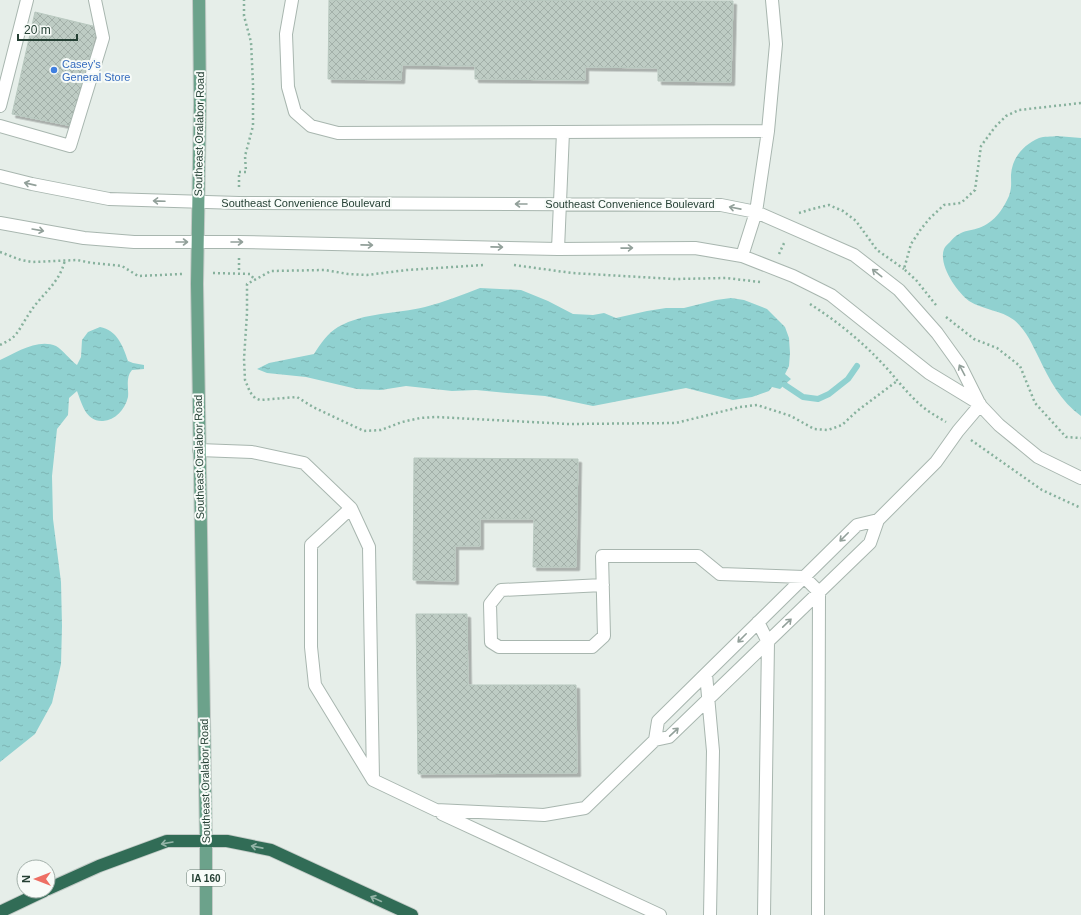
<svg xmlns="http://www.w3.org/2000/svg" width="1081" height="915" font-family="Helvetica,sans-serif">
<defs>
<pattern id="water-ripples" width="26" height="14" patternUnits="userSpaceOnUse"><rect width="26" height="14" fill="#90d1d0"/><path d="M2 4q2-2 4 0t4 0M15 11q2-2 4 0t4 0" fill="none" stroke="#7cb4b3"/></pattern>
<pattern id="building-cross-hatch" width="8" height="8" patternUnits="userSpaceOnUse"><rect width="8" height="8" fill="#beccc4"/><path d="M0 0l8 8M0 8l8-8" fill="none" stroke="#a3b0a9"/></pattern>
<filter id="shadow"><feDropShadow dx="3.5" dy="3.5" stdDeviation="0" flood-color="#0004"/></filter>
</defs>
<rect width="100%" height="100%" fill="#e6eee9"/>
<path fill="url(#water-ripples)" d="M1057,136L1081,138V416C1061,402 1049,379 1039,358C1032,344 1026,330 1014,320C1001,310 983,310 969,301C957,292 938,265 944,249C945,246 948,244 950,242C962,227 973,233 987,224C998,217 1004,207 1009,196C1012,187 1011,183 1011,175C1012,158 1023,145 1039,138C1044,136 1051,137 1057,136Z
M480,288L521,290L548,301L573,314L593,315L604,313L616,318L647,311L666,308H684L716,300L731,298L744,300L767,309L785,327L789,338L790,353L789,366L785,374L791,379L780,389L772,387L769,391L752,397L733,400L686,388L593,406L545,396L507,393L476,390L452,391L406,386L381,390L357,389L306,377L267,373L257,369L269,363L314,354C320,344 328,333 338,327C365,312 396,314 425,307C444,302 462,295 480,288Z
M100,327C117,330 123,346 128,361L133,363L144,365V369L132,370C125,378 129,388 128,397C125,410 115,420 103,421C86,422 82,404 77,391L69,398L68,415L57,429L52,476L53,519L61,582L62,626L61,664L52,703L35,734L0,762V360C15,353 38,338 56,346C63,350 70,360 77,365L81,357L82,340L88,332Z"/>
<g fill="none" stroke-linecap="round" stroke-linejoin="round">
<path stroke="#90d1d0" stroke-width="6" d="M785,385L803,397L818,399L829,394L848,379L857,366"/>
</g>
<path fill="url(#building-cross-hatch)" stroke="#b8c8bf" filter="url(#shadow)" d="M329,0L733,1L731,82L658,81V68L585,67V80L475,79V66L402,65L401,80L328,79Z
M35,12L97,27L72,126L12,114Z
M414,458L578,459L576,567H533L534,519H480V546H455V581L413,580Z
M416,614H467L468,685H576L577,773L418,774Z"/>
<g fill="none" stroke-linecap="round" stroke-linejoin="round">
<defs>
<path id="minor" d="M292,0L286,34L288,87L295,112L311,126L338,133L768,131
M0,106L27,0
M0,126L70,146L103,38L95,0
M0,176L32,184L109,199L239,203L721,205L756,212L854,255L899,290L937,333L960,365L980,405L999,425L1038,457L1081,478
M0,223L84,238L134,242H239L558,249L695,248L742,256L793,276L831,295L929,373L980,404
M558,249L563,132
M742,256L756,212L768,131L776,44L772,0
M199,450L252,452L304,463L351,508L311,545V647L315,685L373,780L436,810L544,815L585,808L655,740
M351,508L369,547L373,779
M878,520L857,525L658,721L655,740L669,737L870,543L878,520L936,462L958,431L980,405
M603,585L501,590L490,604L491,642L499,647H592L604,636L602,556H698L720,574L804,577L819,592L818,915
M758,622L768,642L764,915
M706,674L713,751L710,915
M442,814L660,915"/>
<path id="major" d="M199,0L200,104L197,284L206,841V915"/>
<path id="highway" d="M48,889L99,866L167,841H227L271,850L412,915
M0,912L44,891"/>
</defs>
<use href="#minor" stroke="#a8b6af" stroke-width="14"/>
<use href="#major" stroke="#c2cac6" stroke-width="14"/>
<use href="#highway" stroke="#c2cac6" stroke-width="14"/>
<path stroke="#87b19d" stroke-width="2.5" stroke-dasharray="2 3" stroke-linecap="butt" d="M239,187V172H246L245,156L253,126V84L251,42L244,16V0
M799,213L812,209L829,205L843,211L856,221L877,250L904,269
M0,252L21,260L32,262L77,260L92,263L122,266L138,276L182,274
M779,254L785,241
M239,258V273
M483,265L407,270L367,275L348,274L325,270L271,271L247,284V313L244,359L245,380L250,392L255,398L260,400L297,397L313,407L364,431L381,430L402,422L420,418L436,417L569,424L676,423L740,407L757,405L791,416L814,429L828,430L842,425L857,411L897,381
M514,265L572,273L674,279L726,278L760,282
M213,273L250,274L254,279
M810,304C835,320 859,339 879,360C894,375 906,393 923,407C930,413 938,417 946,422
M936,305L916,280L904,269L911,244L921,229L930,218L944,205L961,203L975,190L981,146L995,127L1006,116L1019,110L1081,103
M946,317L974,339L997,348L1020,366L1035,403L1066,437L1081,438
M0,345C4,343 8,341 11,339C19,333 23,322 29,314C41,294 59,285 65,260
M971,440L1042,490L1081,508"/>
<use href="#minor" stroke="#fff" stroke-width="12"/>
<use href="#major" stroke="#6ca28b" stroke-width="12"/>
<use href="#highway" stroke="#316c56" stroke-width="12"/>
</g>
<defs><path id="oneway-shaft" d="M-6 0H5M1.5-3L5.5 0L1.5 3" fill="none" stroke-width="1.6" stroke-linecap="round" stroke-linejoin="round"/></defs>
<g stroke="#92a09a">
<use href="#oneway-shaft" transform="translate(30 184) rotate(-167)"/>
<use href="#oneway-shaft" transform="translate(159 201) rotate(-178)"/>
<use href="#oneway-shaft" transform="translate(521 204) rotate(-180)"/>
<use href="#oneway-shaft" transform="translate(735 208) rotate(-169)"/>
<use href="#oneway-shaft" transform="translate(38 230) rotate(10)"/>
<use href="#oneway-shaft" transform="translate(182 242)"/>
<use href="#oneway-shaft" transform="translate(237 242)"/>
<use href="#oneway-shaft" transform="translate(367 245) rotate(1)"/>
<use href="#oneway-shaft" transform="translate(497 247) rotate(1)"/>
<use href="#oneway-shaft" transform="translate(627 248) rotate(-1)"/>
<use href="#oneway-shaft" transform="translate(877 273) rotate(-142)"/>
<use href="#oneway-shaft" transform="translate(962 370) rotate(-118)"/>
<use href="#oneway-shaft" transform="translate(844 537) rotate(135)"/>
<use href="#oneway-shaft" transform="translate(787 623) rotate(-44)"/>
<use href="#oneway-shaft" transform="translate(742 638) rotate(135)"/>
<use href="#oneway-shaft" transform="translate(674 732) rotate(-43)"/>
</g>
<g stroke="#94b4a7">
<use href="#oneway-shaft" transform="translate(167 843) rotate(170)"/>
<use href="#oneway-shaft" transform="translate(257 847) rotate(-169)"/>
<use href="#oneway-shaft" transform="translate(376 899) rotate(-155)"/>
</g>
<circle fill="#3f7fe0" stroke="#f7fbf8" stroke-width="1.5" cx="54" cy="70" r="4"/>
<g text-anchor="middle" dominant-baseline="central" stroke-width="4" stroke-linejoin="round" paint-order="stroke">
<rect fill="#f7fbf8" stroke="#64786f" stroke-width="1" x="187" y="870" width="38" height="16" rx="3"/>
<g font-size="10" font-weight="bold" fill="#254034">
<text x="206" y="878">IA 160</text>
</g>
<g font-size="11" fill="#366cbe" stroke="#f7fbf8" text-anchor="start">
<text x="62" y="64">Casey's<tspan x="62" dy="13">General Store</tspan></text>
</g>
<g font-size="11" fill="#254034" stroke="#f7fbf8">
<text transform="translate(199 134) rotate(-89)">Southeast Oralabor Road</text>
<text x="306" y="203">Southeast Convenience Boulevard</text>
<text x="630" y="204">Southeast Convenience Boulevard</text>
<text transform="translate(199 457) rotate(-91)">Southeast Oralabor Road</text>
<text transform="translate(205 781) rotate(-91)">Southeast Oralabor Road</text>
</g>
</g>
<g transform="translate(36 879) rotate(270)"><circle r="19" fill="#f7fbf8" stroke="#a3b0aa"/>
<path d="M0-3L7 15L0 10L-7 15Z" fill="#ee6f64"/>
<text y="-6" font-size="11" font-weight="bold" text-anchor="middle" fill="#254034">N</text>
</g>
<path d="M18 34v6h59v-6" fill="none" stroke="#254034" stroke-width="2"/>
<text x="24" y="34" font-size="12" fill="#254034" stroke="#f7fbf8" stroke-width="3" paint-order="stroke">20 m</text>
</svg>
